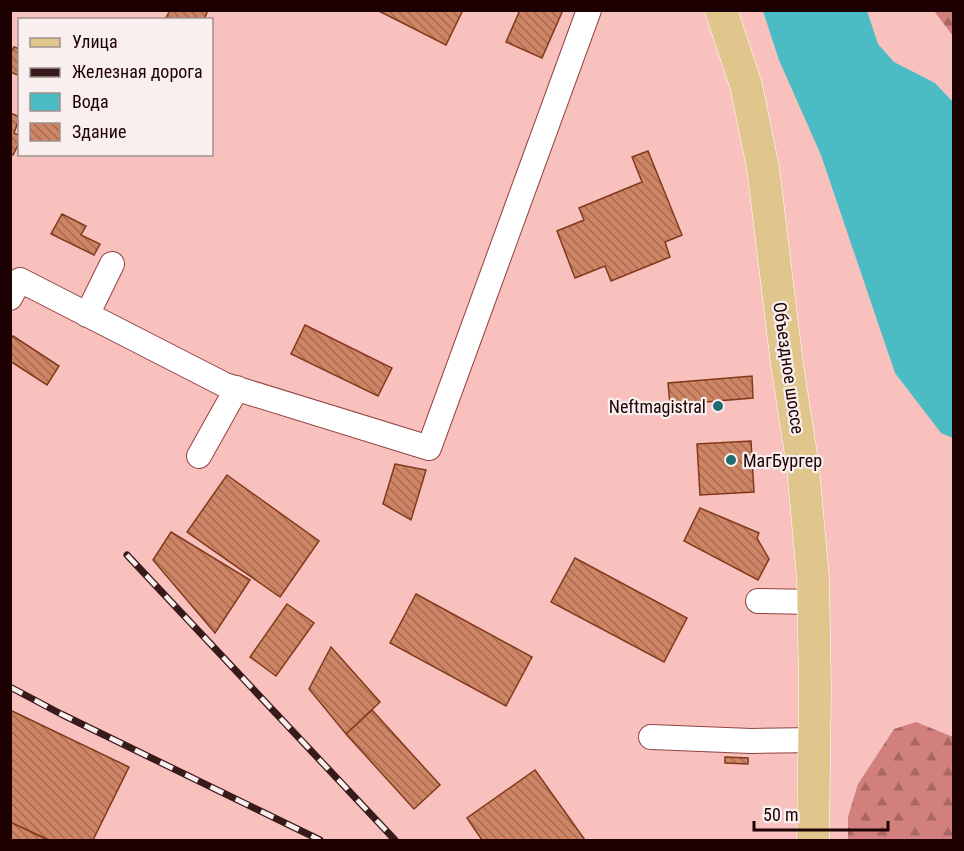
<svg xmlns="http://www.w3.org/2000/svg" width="964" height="851" font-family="'Roboto Condensed',sans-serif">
<defs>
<pattern id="forest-firs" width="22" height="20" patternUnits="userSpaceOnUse" patternTransform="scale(1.5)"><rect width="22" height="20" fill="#d1807d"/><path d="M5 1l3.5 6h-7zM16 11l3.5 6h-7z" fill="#a96764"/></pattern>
<pattern id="building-back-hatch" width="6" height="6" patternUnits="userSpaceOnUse" patternTransform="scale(1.5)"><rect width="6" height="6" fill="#ce8566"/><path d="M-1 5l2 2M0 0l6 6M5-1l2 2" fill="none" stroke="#a76b52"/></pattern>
</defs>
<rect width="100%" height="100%" fill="#f8c1be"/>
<path fill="url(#forest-firs)" d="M934,11H953V36Z
M916,722L953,737V840H848V817L858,784L894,729Z"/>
<path fill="#4bbbc4" d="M763,11H867L878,44L894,62L935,83L953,102V438L941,433L895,373L821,155L779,60Z"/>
<path fill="url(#building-back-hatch)" stroke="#803a1b" stroke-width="1.5" d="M170,10H208L204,20H165Z
M377,10H463L446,45Z
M520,10H563L542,58L506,42Z
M14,47L20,49V76L10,72V54Z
M10,113L20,117L14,133L20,136V141L13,155L10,153Z
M648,151L682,235L665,242L670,257L611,281L605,266L575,278L557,231L584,220L579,208L642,182L632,157Z
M62,214L86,226L81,235L100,244L94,255L51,234Z
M305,325L392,368L378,396L291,354Z
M13,336L59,366L47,385L10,361V339Z
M752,376L753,398L670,405L668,383Z
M751,441L754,492L700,495L697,444Z
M395,464L426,470L411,520L383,504Z
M227,475L319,541L280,597L187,532Z
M700,508L759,533L757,538L769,559L758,580L684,541Z
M171,532L250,580L215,633L153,560Z
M575,558L687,618L664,662L551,602Z
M416,594L532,657L506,706L390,643Z
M287,604L314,623L276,676L250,657Z
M331,647L380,702L346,734L309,689Z
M10,710L129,767L93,840H48L10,822Z
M372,710L440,785L414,809L346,734Z
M725,757L748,758V764L725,763Z
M535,770L585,840H482L467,818Z
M10,822L49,840H10Z"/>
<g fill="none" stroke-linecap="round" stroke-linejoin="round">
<defs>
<path id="minor" d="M10,298L20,280L225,385L429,448L589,10
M87,315L112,264
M199,456L237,388
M758,601L813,602
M651,737L751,741L815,740"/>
<path id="major" d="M721,10L746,85L763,168L787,364L803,468L813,578L815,688L813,840"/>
</defs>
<use href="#minor" stroke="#904341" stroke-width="26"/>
<use href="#major" stroke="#fff" stroke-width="33"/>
<use href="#minor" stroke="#fff" stroke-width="24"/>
<use href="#major" stroke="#e0c58c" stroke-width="32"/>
<defs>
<path id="rail" d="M127,555L395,840
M10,687L61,714L320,840"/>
</defs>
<use href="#rail" stroke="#391a1a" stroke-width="7"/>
<use href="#rail" stroke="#f9efee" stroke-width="4.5" stroke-dasharray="14" stroke-linecap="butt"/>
</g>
<g fill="#206c72" stroke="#f9efee" stroke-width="2">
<circle cx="718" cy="406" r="6"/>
<circle cx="731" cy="460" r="6"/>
</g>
<g text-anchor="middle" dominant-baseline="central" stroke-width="4.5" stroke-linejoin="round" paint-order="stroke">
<g font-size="18" fill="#1e0203" stroke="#f9efee">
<text transform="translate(789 368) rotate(82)">Объездное шоссе</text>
</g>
<g font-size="18" fill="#1e0203" stroke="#f9efee" text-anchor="end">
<text x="706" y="406">Neftmagistral</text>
<text x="743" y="460" text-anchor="start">МагБургер</text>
</g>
</g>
<rect width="964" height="851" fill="none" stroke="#1e0203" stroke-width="24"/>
<rect x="18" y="18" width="195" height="138" fill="#f9efee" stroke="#a19090" stroke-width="1.5"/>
<rect x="30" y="38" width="30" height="9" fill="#e0c58c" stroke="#a19090" stroke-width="1.5"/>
<text x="72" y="48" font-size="18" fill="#1e0203">Улица</text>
<rect x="30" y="68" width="30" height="9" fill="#391a1a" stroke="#a19090" stroke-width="1.5"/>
<text x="72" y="78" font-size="18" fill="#1e0203">Железная дорога</text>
<rect x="30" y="93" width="30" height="18" fill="#4bbbc4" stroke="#a19090" stroke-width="1.5"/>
<text x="72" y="108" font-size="18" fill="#1e0203">Вода</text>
<rect x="30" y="123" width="30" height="18" fill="url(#building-back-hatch)" stroke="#a19090" stroke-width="1.5"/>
<text x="72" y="138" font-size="18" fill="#1e0203">Здание</text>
<path d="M754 821v9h134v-9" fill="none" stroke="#1e0203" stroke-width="3"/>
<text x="763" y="821" font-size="18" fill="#1e0203" stroke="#f9efee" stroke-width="4.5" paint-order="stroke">50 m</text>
</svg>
